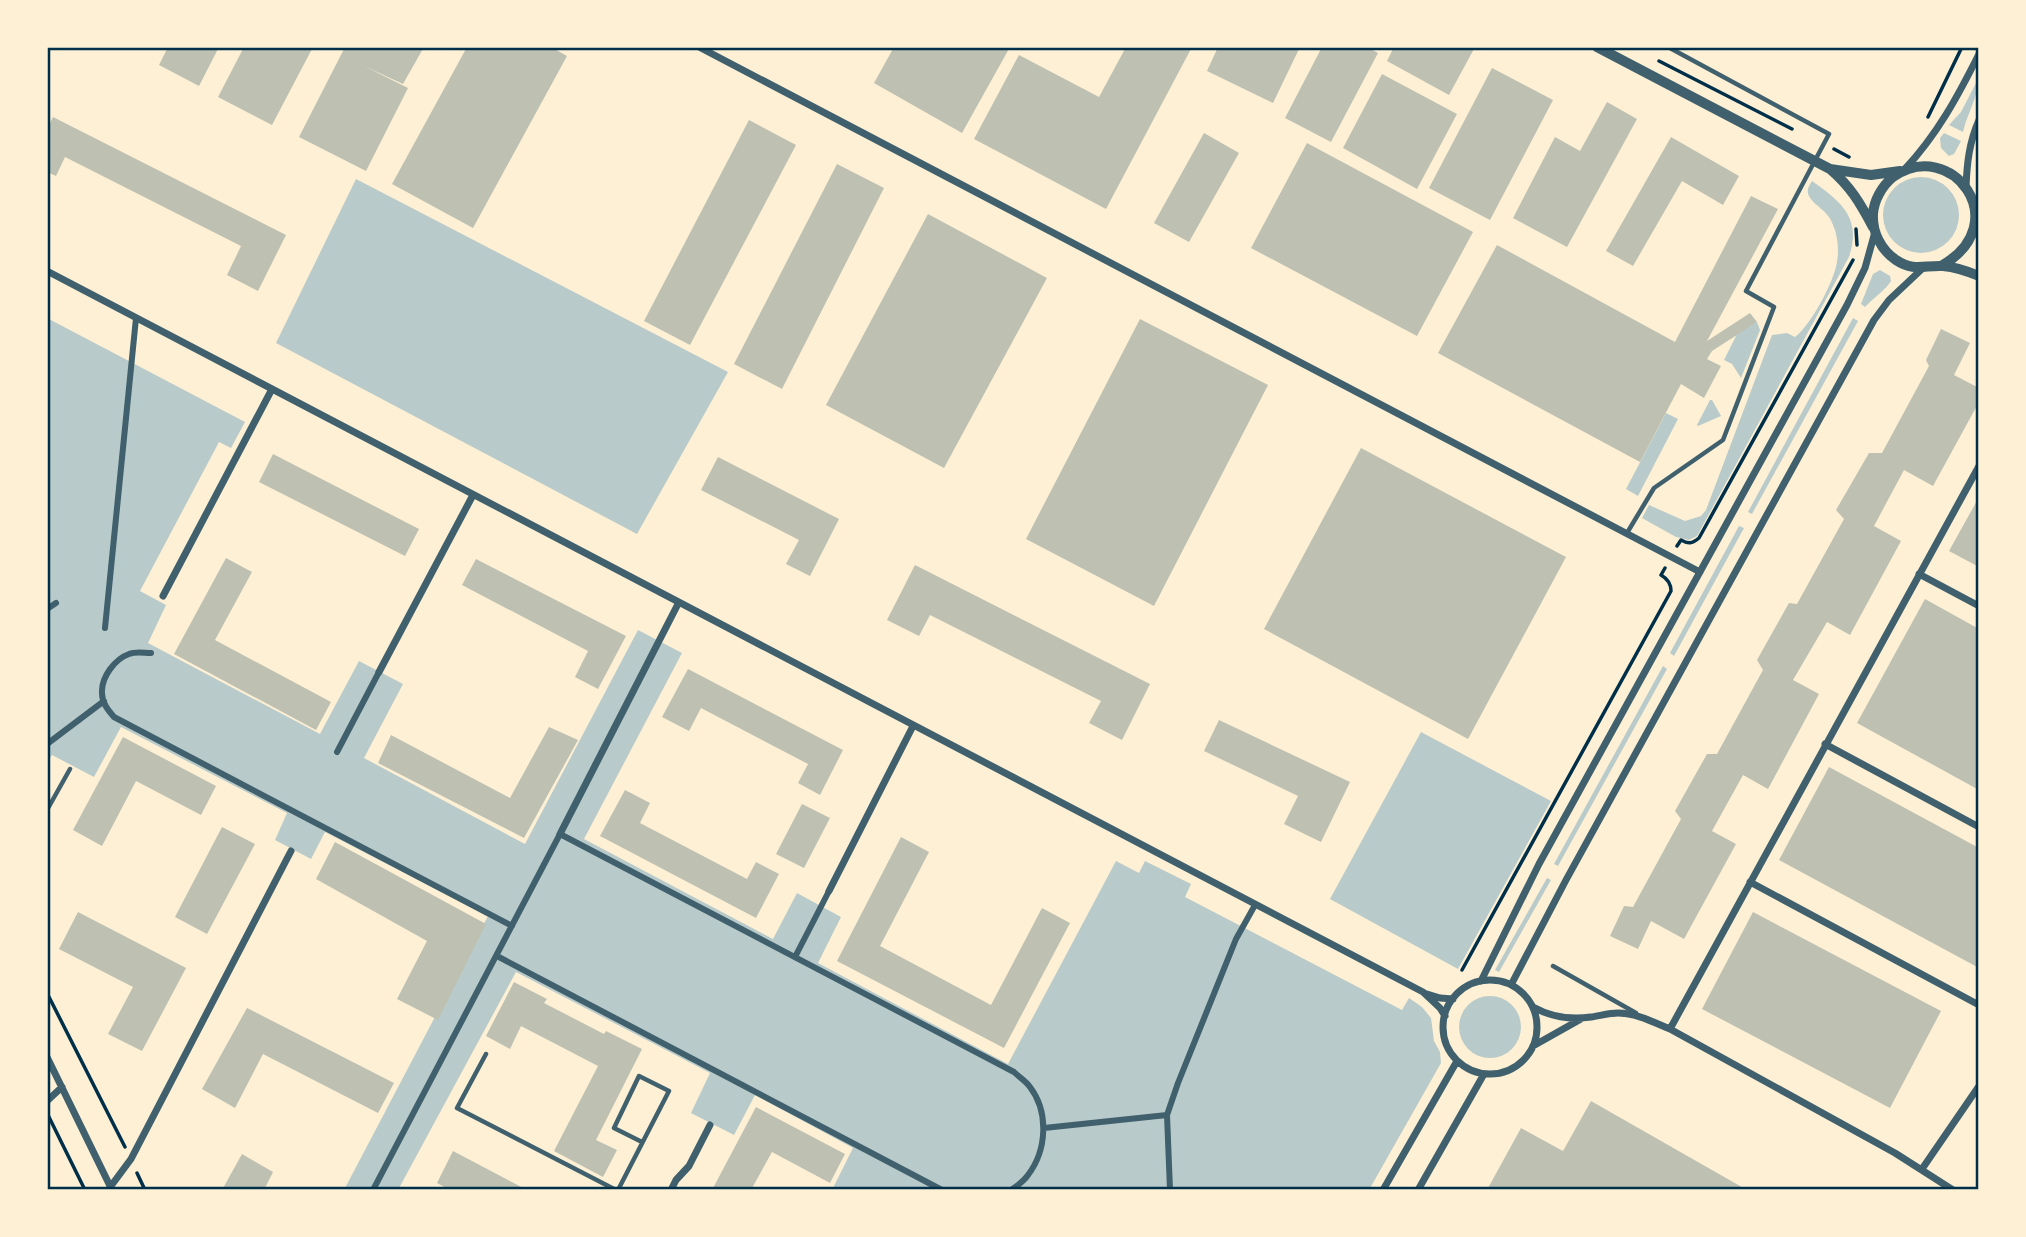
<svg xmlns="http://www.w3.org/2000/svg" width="2026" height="1237" font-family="'Noto Serif',serif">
<rect width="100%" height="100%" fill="#fdf0d5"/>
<path fill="#b9caca" d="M1979,77C1979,95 1967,114 1963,132L1949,125L1961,112Z
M1944,133L1961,141L1954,154L1949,156L1941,148L1940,138Z
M1883 215a38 38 0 1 1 76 0a38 38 0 1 1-76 0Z
M356,179L728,372L637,534L276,343Z
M1812,181C1841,202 1862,217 1849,257L1697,536L1689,540L1676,537L1642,518L1649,505L1685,521L1701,516L1706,510L1772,335L1787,333L1795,337C1811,325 1834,282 1837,262C1839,250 1838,236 1833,225C1828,210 1814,206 1809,196C1806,190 1809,186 1812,181Z
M1880,270L1890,276L1891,281C1886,290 1873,298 1865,307L1861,304L1873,274Z
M47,318L245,422L231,448L219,442L140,591L166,605L148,643L320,734L359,661L403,684L364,758L525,844L638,630L682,653L584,839L773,939L797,893L841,917L818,963L1008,1064L1116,861L1139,873L1145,861L1191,884L1185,897L1402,1010L1409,998L1422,1007L1431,1018L1434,1041L1440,1052L1441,1063L1369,1190H832L853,1148L755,1095L734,1135L691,1113L710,1073L516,972L398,1190H344L488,916L325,832L311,859L275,840L287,813L121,727L94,777L52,755L47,763Z
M1853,318L1858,321L1752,514L1748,512Z
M1757,322L1760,330L1741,378L1732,364L1724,360L1737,334Z
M1710,400H1712L1721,416L1698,426L1697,425Z
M1666,413L1678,419L1638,496L1626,489Z
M1739,526L1744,528L1674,656L1670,653Z
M1663,666L1667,669L1558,866L1554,864Z
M1421,732L1551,801L1458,969L1330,899Z
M1547,878L1551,880L1499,972L1495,970Z
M1459 1027a31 31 0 1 1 62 0a31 31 0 1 1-62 0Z"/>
<path fill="#bec0b2" d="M168,47H219L199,86L159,65Z
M244,47H313L272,125L218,97Z
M345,47H424L403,84L364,66L408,88L366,171L299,137Z
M467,47H551L567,56L473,228L392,184Z
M894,47H1010L962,133L874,83Z
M1126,47H1192L1106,209L974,139L1019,55L1099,97Z
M1218,47H1300L1273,103L1207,71Z
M1322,47H1367L1378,53L1331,142L1285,118Z
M1394,47H1475L1449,95L1387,61Z
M1492,68L1553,100L1490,220L1429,188Z
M1382,74L1457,114L1417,189L1343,148Z
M1607,102L1637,119L1567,247L1513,218L1555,137L1580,151Z
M53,117L286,235L258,291L227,275L241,246L65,157L56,176L47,172V129Z
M749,120L796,145L690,345L644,321Z
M1204,133L1239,153L1189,242L1154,223Z
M1671,137L1739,176L1723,205L1682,181L1633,266L1606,251Z
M1307,143L1473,232L1417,336L1251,248Z
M837,164L884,188L782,389L734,364Z
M1751,196L1778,209L1707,341L1750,313L1757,322L1712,351L1707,359L1721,366L1704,398L1681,384L1640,462L1438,353L1497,245L1675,342Z
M928,214L1047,278L944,468L826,405Z
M1140,319L1268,385L1154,606L1026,539Z
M1941,329L1970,343L1954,375L1979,388V402L1933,486L1904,470L1874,526L1901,541L1850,635L1827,622L1793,680L1819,694L1768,789L1743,775L1712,831L1736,844L1684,939L1651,921L1638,949L1610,936L1624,906L1633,907L1681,819L1675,811L1707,754H1717L1763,670L1757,660L1789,603L1797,604L1844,519L1836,510L1869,453H1882L1929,366L1926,360Z
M1361,448L1566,557L1468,739L1264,629Z
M273,454L419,529L405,556L259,482Z
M718,457L839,519L810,576L786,564L799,540L701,490Z
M1979,497V567L1949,551Z
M226,558L252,572L215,640L331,702L316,730L174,654Z
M476,559L626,636L598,689L575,677L588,651L462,585Z
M915,565L1150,684L1122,740L1089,723L1101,701L930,615L919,636L887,620Z
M1925,599L1979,629V790L1857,723Z
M688,669L843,750L820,795L798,783L808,764L701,708L689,731L662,717Z
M1219,720L1350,782L1321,842L1284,824L1298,796L1204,751Z
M549,727L578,740L524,838L378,763L391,735L510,798Z
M123,737L216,786L201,815L136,781L102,846L73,830Z
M1829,767L1979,848V968L1779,860Z
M625,790L650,803L640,823L747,879L756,862L779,874L756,918L600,836Z
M802,804L830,818L804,868L776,854Z
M222,827L255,844L207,934L175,917Z
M901,837L929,852L880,946L991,1005L1042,908L1070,923L1004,1048L837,961Z
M335,842L486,924L438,1020L397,999L427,941L316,879Z
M78,912L186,968L142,1051L108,1034L133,987L59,949Z
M1753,912L1941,1011L1890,1108L1702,1009Z
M514,982L547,999L544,1003L604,1034L606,1031L642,1049L596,1140L617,1150L603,1177L554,1151L598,1066L521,1026L510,1049L486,1036Z
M247,1008L394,1083L378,1113L263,1054L235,1108L202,1089Z
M1591,1101L1747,1190H1487L1521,1128L1563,1151Z
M756,1107L845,1154L830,1183L772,1152L751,1190H712Z
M453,1151L527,1190H450L437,1183Z
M242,1154L273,1172L264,1190H222Z"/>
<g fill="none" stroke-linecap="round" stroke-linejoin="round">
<path stroke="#003049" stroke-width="3.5" d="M1659,61L1792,129
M1928,117L1962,47
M1834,149L1849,157
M1856,229L1857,245
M1677,546L1681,540C1688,544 1692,544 1699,538L1853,260
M1462,970L1671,591C1671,584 1668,579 1661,575L1665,568
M47,993L125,1147
M47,1113L85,1190
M137,1173L145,1190"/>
<path stroke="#3f606c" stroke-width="4.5" d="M1627,533L1654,488L1723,440L1774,307L1746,291L1829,134L1668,47
M47,810L70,769
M1553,966L1636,1013
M486,1054L457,1108L616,1190
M618,1190L669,1091L639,1076L614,1128L642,1142"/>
<path stroke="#3f606c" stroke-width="6" d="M47,609L56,603
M105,628L136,318
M151,653C144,653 136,651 129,654C115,659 101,677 102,693C102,703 108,710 114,717L512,926
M47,744L104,701
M337,752L379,672
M497,956L942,1190
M795,957L829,891
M1044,1128L1167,1115
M373,1190L560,834L1014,1072C1019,1077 1026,1081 1030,1087C1049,1112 1047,1150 1028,1175C1024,1181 1017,1186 1011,1190
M1170,1190L1167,1115L1178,1083L1236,939L1255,905"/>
<path stroke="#3f606c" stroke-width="7" d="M699,47L1700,572
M1904,170C1937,135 1958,96 1979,54
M1966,187C1967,163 1969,143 1979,120
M47,271L1423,992L1440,1008L1445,1016
M1919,574L1979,606
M163,596L272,389
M379,672L473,495
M1825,744L1979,827
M560,834L679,602
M1750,882L1979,1005
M829,891L913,726
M1443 1027a47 47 0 1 1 94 0a47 47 0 1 1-94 0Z
M1481,981L1539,864L1847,305L1865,268L1875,232
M1511,985L1566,880L1874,320L1889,300L1923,268
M1427,994L1440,998L1453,999
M1533,1007C1551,1017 1570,1020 1591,1017C1599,1016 1609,1013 1618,1013C1636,1013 1653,1022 1670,1029L1895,1153L1953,1190
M1670,1029L1979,466
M1533,1046L1581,1019
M47,1057L111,1188
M47,1101L62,1087
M1922,1169L1979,1086
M108,1190L131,1159L291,851
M671,1190L676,1180L689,1166L710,1125
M1383,1190L1457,1061
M1418,1190L1484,1074"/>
<path stroke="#3f606c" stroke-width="10" d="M1597,47L1830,169C1851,187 1860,203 1873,227
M1830,169L1871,175L1900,171
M1941,266C2017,223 1951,136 1893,177C1882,186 1874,200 1873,214C1872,232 1881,250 1896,260C1914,272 1924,265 1943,266C1955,267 1967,271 1979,276"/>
</g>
<rect width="2026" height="1237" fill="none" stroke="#fdf0d5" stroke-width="98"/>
<rect x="49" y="49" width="1928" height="1139" fill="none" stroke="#003049" stroke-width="2.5"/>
</svg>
